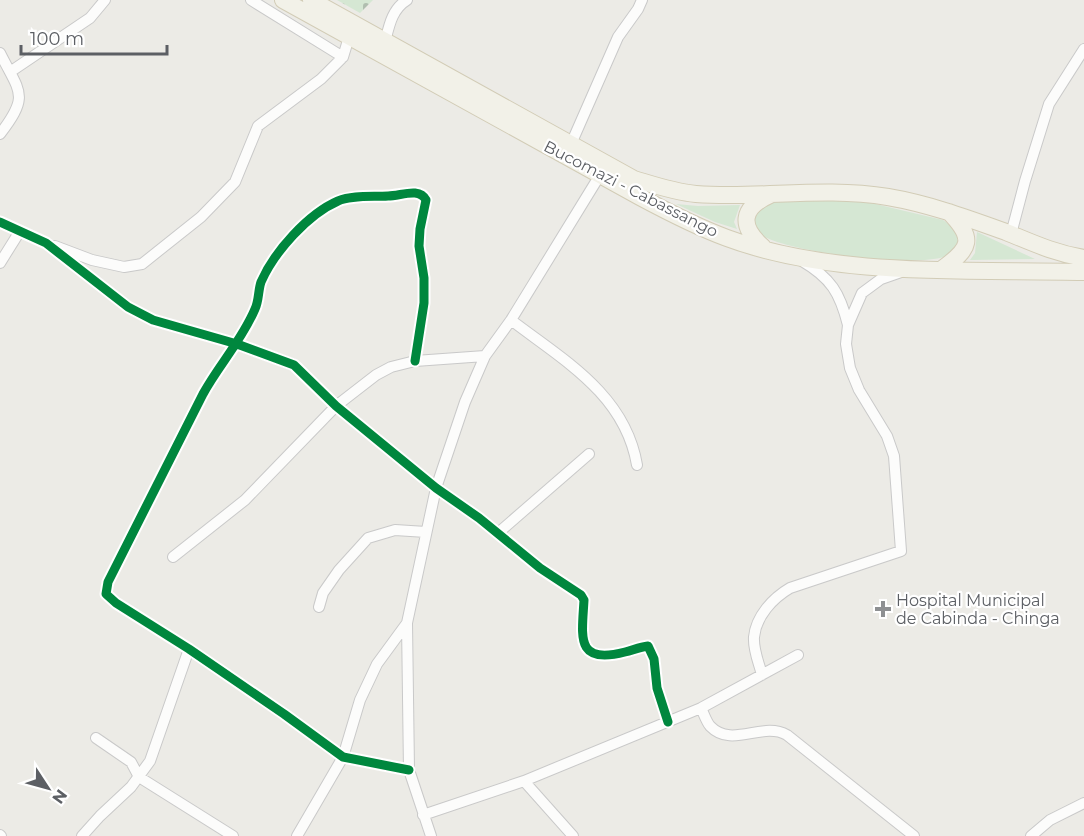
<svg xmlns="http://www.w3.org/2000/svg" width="1084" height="836" font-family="Montserrat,sans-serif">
<defs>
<pattern id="cemetery-stones" width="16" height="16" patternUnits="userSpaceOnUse" patternTransform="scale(1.5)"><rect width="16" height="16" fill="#d5e7d3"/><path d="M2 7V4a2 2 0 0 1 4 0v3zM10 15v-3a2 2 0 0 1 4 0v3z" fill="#b0beaf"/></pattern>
</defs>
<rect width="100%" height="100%" fill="#ecebe6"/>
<path fill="#d5e7d3" d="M825,199L867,202L943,220C958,230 967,250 944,257C911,267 793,253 763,236C756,232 752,220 756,212C764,196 809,200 825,199Z
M676,204L698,206L740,205L734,222L737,229L715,222Z
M977,232L1035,259L970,260L975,253Z"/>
<path fill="url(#cemetery-stones)" d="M337,0H373L360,13Z"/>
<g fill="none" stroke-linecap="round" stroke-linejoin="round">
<defs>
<path id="street" d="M251,0L343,57
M385,42C389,26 392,9 407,0
M0,53C20,93 30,95 0,134
M10,72L90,18L105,0
M571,144L618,37L638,9L642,0
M0,222L46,243L128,307L153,320L237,344L294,365L336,406L436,488L479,518L540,568L581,595L584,600C582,637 575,665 625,652C633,650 640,647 648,646L654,659L657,688L668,722
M1011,234L1025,181L1049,104L1084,49
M55,246L92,260L124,267L142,264L201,217L235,182L258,126L321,79L343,57L349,37
M802,261C831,278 840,293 848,325L862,293L881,279L901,272
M0,263L20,231
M511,320C563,360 625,394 637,465
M498,533L589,454
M173,557L245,500L336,406L376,375L391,367L415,361L485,356
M319,607L323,593L339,570L368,538L395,530L426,532
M762,675C759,663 753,650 754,637C756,616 773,598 790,588L901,551L894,456L887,436L859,390L850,368L846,344L848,325
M701,708C704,714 706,721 710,726C732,749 762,721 787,735L914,836
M96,738L131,762L139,777L233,836
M409,770L343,757L284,714L189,649L116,603L106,594L108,582L203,394C219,365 242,340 255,309C259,301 258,291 261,282C274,252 308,214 338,201C353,195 372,197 388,196C401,196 419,187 426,200L420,229L419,246L424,278V303L415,361
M524,781L573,836
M423,815L524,781L701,708L798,655
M0,835L1,836
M82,836L100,816L131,787L150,761L189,649
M297,836L343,757L360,700L377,664L407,623
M431,836L409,770L407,623L436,488L465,402L485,356L511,320L600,175
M1031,836L1050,820L1084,803"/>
<path id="primary" d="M283,0L640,197C668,212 697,227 727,238C834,278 970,269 1084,272
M311,0L634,179C654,185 674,192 696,194C761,199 822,186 888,197C929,204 967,218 1006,232C1033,243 1054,253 1084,258
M763,247C739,226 741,208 770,195
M942,269C971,248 975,239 949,212"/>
</defs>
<use href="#street" stroke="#c9c9c9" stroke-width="12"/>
<use href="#primary" stroke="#d2ccb6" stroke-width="18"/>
<use href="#street" stroke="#fcfcfb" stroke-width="10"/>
<use href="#primary" stroke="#f2f1e8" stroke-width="16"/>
<defs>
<path id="cycleway" d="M0,222L46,243L128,307L153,320L237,344L294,365L336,406L436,488L479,518L540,568L581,595L584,600C582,637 575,665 625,652C633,650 640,647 648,646L654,659L657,688L668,722
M409,770L343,757L284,714L189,649L116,603L106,594L108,582L203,394C219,365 242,340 255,309C259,301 258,291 261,282C274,252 308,214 338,201C353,195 372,197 388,196C401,196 419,187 426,200L420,229L419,246L424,278V303L415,361"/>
</defs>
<use href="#cycleway" stroke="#fff" stroke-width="13"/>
<use href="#cycleway" stroke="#00873e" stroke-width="9"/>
</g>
<path fill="#8e9092" stroke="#fff" stroke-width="2" d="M880 600h6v6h6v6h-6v6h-6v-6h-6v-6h6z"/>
<g text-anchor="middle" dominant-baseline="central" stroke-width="4.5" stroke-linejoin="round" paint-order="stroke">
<g font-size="16" fill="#5c5f64" stroke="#fff">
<text transform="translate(631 189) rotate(27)">Bucomazi - Cabassango</text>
</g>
<g font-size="16" fill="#5c5f64" stroke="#fff" text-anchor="start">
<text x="896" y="600">Hospital Municipal<tspan x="896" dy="18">de Cabinda - Chinga</tspan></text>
</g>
</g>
<g transform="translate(48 788) rotate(126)" stroke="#ffffff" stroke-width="4.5" paint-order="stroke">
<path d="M0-4.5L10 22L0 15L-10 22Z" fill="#5c5f64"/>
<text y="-9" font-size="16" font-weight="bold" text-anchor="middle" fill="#5c5f64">N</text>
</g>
<path d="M21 45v9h146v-9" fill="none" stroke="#5c5f64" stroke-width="3"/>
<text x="30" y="45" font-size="18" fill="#5c5f64" stroke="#ffffff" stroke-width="4.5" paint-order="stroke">100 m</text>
</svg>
